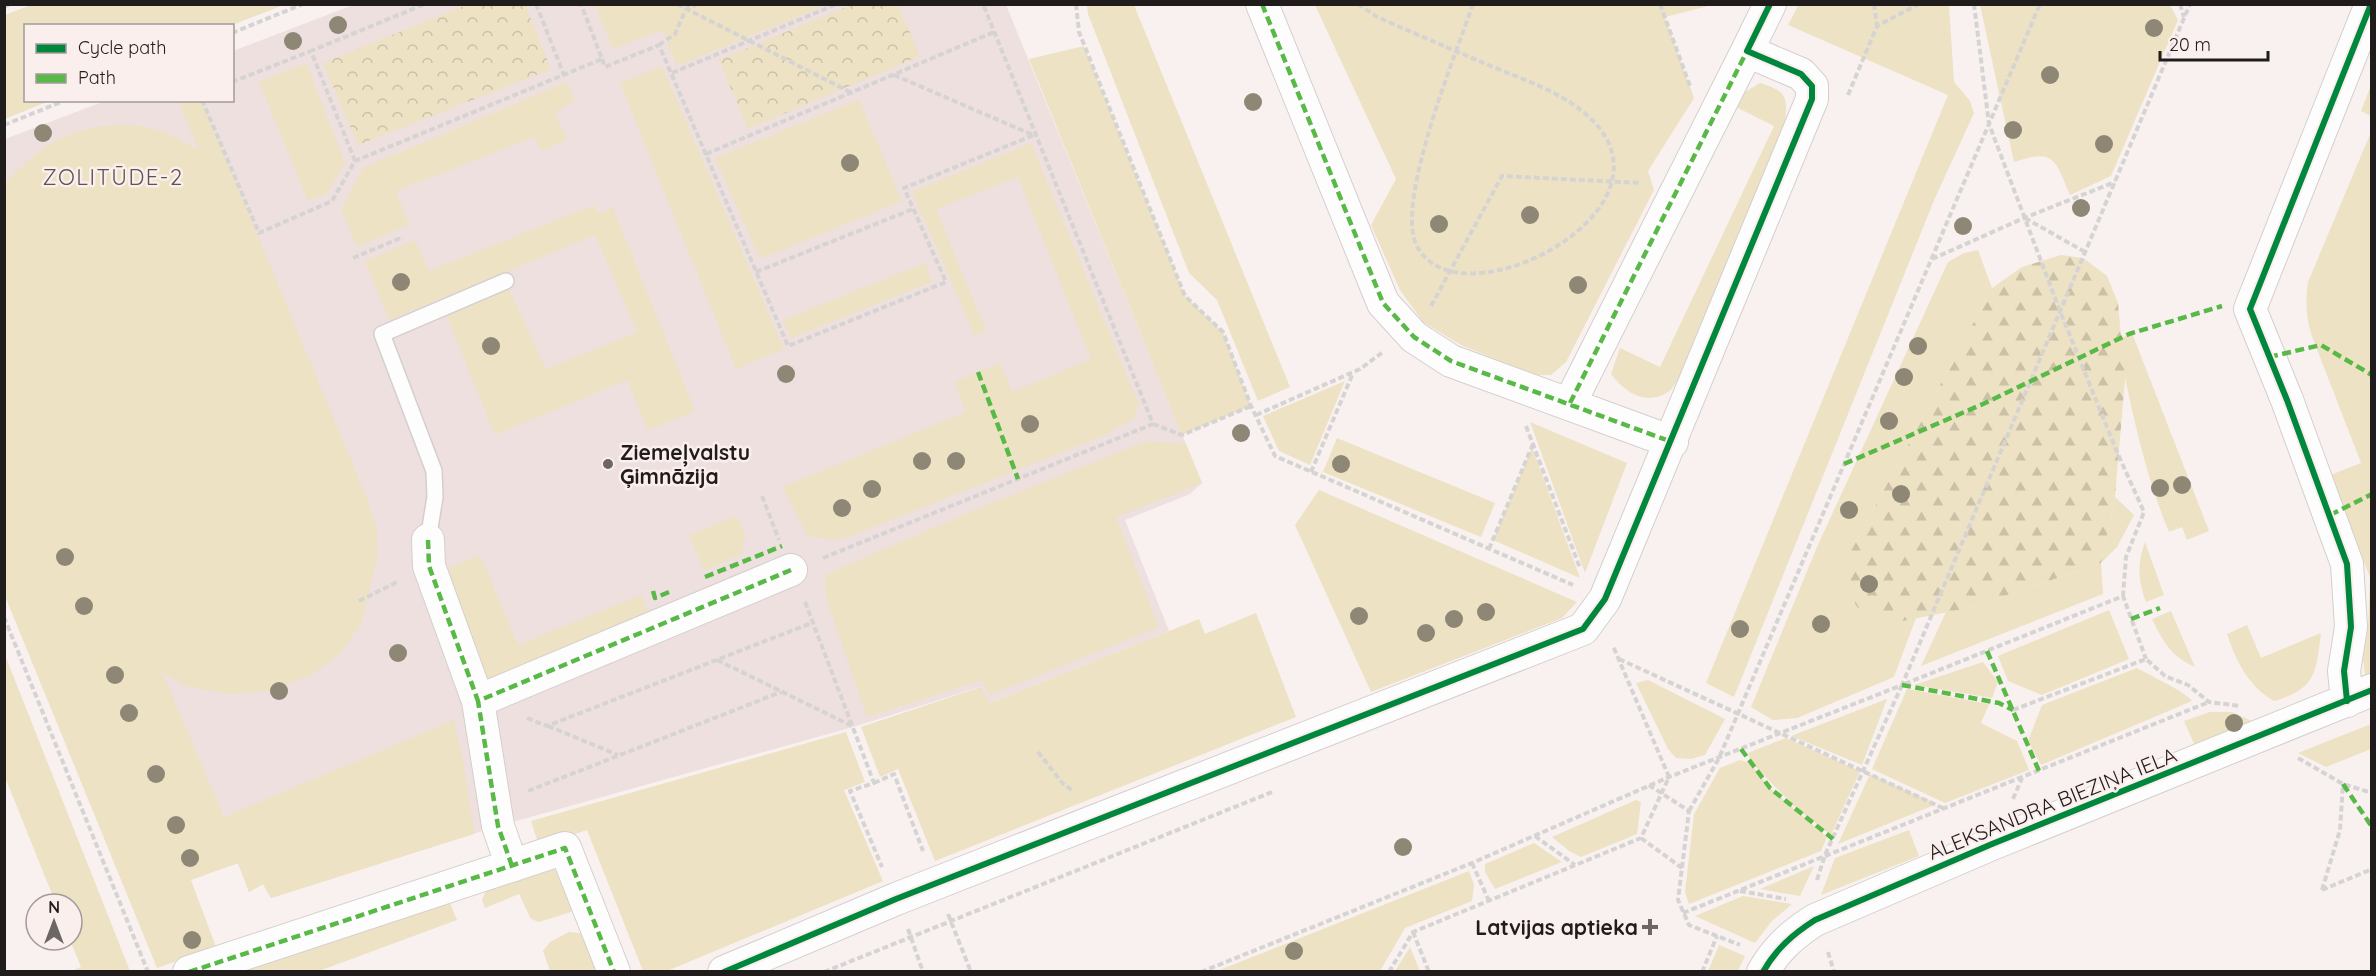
<svg xmlns="http://www.w3.org/2000/svg" width="2376" height="976" font-family="Quicksand,sans-serif">
<defs>
<pattern id="forest-firs" width="22" height="20" patternUnits="userSpaceOnUse" patternTransform="scale(1.5)"><rect width="22" height="20" fill="#ede2c3"/><path d="M5 1l3.5 6h-7zM16 11l3.5 6h-7z" fill="#cbc1a7"/></pattern>
<pattern id="park-crowns" width="20" height="18" patternUnits="userSpaceOnUse" patternTransform="scale(1.5)"><rect width="20" height="18" fill="#ede2c3"/><path d="M2 6a3 3 0 1 1 6 0M12 15a3 3 0 1 1 6 0" fill="none" stroke="#cbc1a7"/></pattern>
</defs>
<rect width="100%" height="100%" fill="#f8f1f0"/>
<path fill="#ede0de" d="M353,5H1006L1202,483L1190,494L1125,520L1169,631L990,703L980,687L853,727L498,826L271,898L263,884L249,892L238,863L190,880L5,420V139L105,101L232,100L233,51Z"/>
<path fill="#ede2c3" d="M1799,4L1949,5L1954,82L1970,101L1974,113L1935,198L1734,697L1706,683L1948,95L1788,25Z
M31,5V4L284,5L232,25L26,26V100L49,101L5,119V15Z
M595,5H827L677,66L662,30L613,49Z
M1087,5H1134L1290,387L1258,401L1217,300L1189,273L1088,14Z
M1315,5H1712L1665,17L1694,98L1648,171L1654,190L1566,362L1551,375H1533L1461,345L1423,322L1400,290L1371,225L1396,179Z
M1980,5H2170L2178,20L2111,176L2070,195C2055,160 2055,148 2014,162Z
M1084,46L1185,296L1223,332L1251,406L1182,435L1029,59Z
M306,63L345,163L326,194L308,201L259,82Z
M662,66L784,349L736,369L620,83Z
M567,82L575,101L555,112L567,140L542,151L534,137L396,191L409,225L357,247L341,209L363,168Z
M1760,83C1789,92 1787,97 1785,126L1685,370C1680,376 1674,388 1668,392C1645,407 1624,391 1611,374L1620,348L1660,367L1774,126L1734,106L1745,92Z
M2371,85V116L2361,111Z
M859,100L902,201L760,259L715,158Z
M187,101H202L368,501L377,530L378,555L361,624L338,656L311,675L268,691L229,694L185,686L162,672L224,817L454,720L464,764L474,834L271,898L263,884L249,892L238,863L191,880L216,947L157,968L5,596L4,185C18,170 32,155 50,144C84,124 134,118 171,135C181,139 190,146 199,151L180,104Z
M2371,132L2372,673L2365,675L2363,659L2368,627L2370,577L2328,476L2361,463L2313,339C2306,319 2305,303 2308,282Z
M1031,143L1139,405L1134,418L1103,436L856,534L838,540L807,536L783,487L966,412L954,382L1000,363L1012,392L1091,359L1018,177L936,209L986,331L975,336L912,192Z
M594,205L598,213L613,208L695,411L648,430L627,380L495,435L446,314L508,287L546,369L637,332L595,235L389,320L365,261L415,240L429,271Z
M1978,250L1992,288L1842,568L1903,621L1916,618L1894,677L1797,718L1773,720L1751,707L1817,547L1948,262L1964,253Z
M925,263L932,282L791,338L783,320Z
M2132,333L2209,531L2187,540L2182,527L2169,532C2143,470 2131,405 2117,340Z
M1345,381L1310,465L1279,451L1263,416Z
M1530,422L1627,463L1585,573Z
M1337,438L1495,503L1481,537L1323,472Z
M1146,441L1186,444L1202,483L1116,517L1159,627L990,695L982,680L867,717L826,598L825,575L972,511Z
M1532,447L1580,578L1493,540Z
M1319,490L1577,602L1562,618L1371,692L1295,525Z
M2115,497L2134,515L2117,547L2101,563L2103,594L1921,666L1946,612L1973,607L2101,563Z
M736,516L746,536L741,555L704,570L689,535Z
M2145,542L2164,595L2146,602C2138,580 2137,564 2145,542Z
M480,555L518,645L641,595L648,611L710,586L712,592L483,688L440,572Z
M2109,610L2129,659L2042,695L2008,681L1998,656Z
M2171,611L2195,667C2172,657 2163,642 2152,619Z
M1256,613L1296,717L935,861L898,769L880,777L861,727L981,687L990,703L1199,619L1205,634Z
M2247,625L2261,658L2321,633C2316,673 2316,689 2274,701C2249,687 2236,661 2227,634Z
M4,655H5L130,971H72L81,967L70,940L72,904H56L5,777Z
M1983,662L1998,682L1992,698L1914,685Z
M2137,668C2149,675 2186,692 2192,701L2041,765L2028,741L2042,705Z
M1648,680L1725,719L1705,755L1691,759L1676,758L1668,749L1636,683Z
M1907,689L1989,704L1981,723L2017,741L2029,770L1945,803L1872,769Z
M1887,699L1862,765L1791,736Z
M2210,712H2232L2256,723L2195,746L2184,721Z
M2371,724V749L2326,767L2298,753Z
M846,732L865,782L844,790L883,881L667,971H643L587,830L539,846L531,821Z
M1786,738L1860,771L1831,835L1797,809L1751,762L1748,753Z
M1740,760L1750,763L1770,788L1827,837L1821,851L1689,904L1685,892L1694,814L1720,768Z
M1870,774L1937,804L1838,844Z
M1636,800L1641,802L1637,834L1581,857L1569,851L1552,837Z
M1909,830L1919,856L1821,895L1835,858Z
M1534,843L1562,862L1495,889L1485,872V864Z
M1814,866L1800,896L1760,889Z
M553,870L561,872L574,901L571,912L539,922L531,919L519,894L485,908L482,899L486,891Z
M1469,871L1474,885L1472,901L1405,928L1380,971H1217Z
M1743,896L1792,904L1772,921L1755,943L1695,916Z
M439,903H450L457,920L319,971L241,972Z
M569,932L580,933L588,941L600,971H550L543,951L550,942Z
M1719,945L1745,956L1738,971H1708Z
M1410,947L1420,971H1395Z"/>
<path fill="url(#forest-firs)" d="M2061,255L2083,258L2107,276L2118,303L2125,379L2115,497L2101,563L1973,607L1903,621L1858,608L1845,588L1842,568L1992,288L2022,267Z"/>
<path fill="url(#park-crowns)" d="M525,4L551,69L358,145L323,63L466,5Z
M851,5H898L920,56L748,129L719,60Z"/>
<g fill="none" stroke-linecap="round" stroke-linejoin="round">
<defs>
<path id="service" d="M428,540L435,497L434,471L382,334L506,281"/>
<path id="minor" d="M1262,4L1383,303L1414,337L1451,361L1672,442
M1570,403L1747,51
M428,540L429,566L478,701
M2347,701L2344,671L2351,627L2347,564L2287,400L2250,309L2371,4
M512,866L498,826L478,701L791,570
M189,972L565,848L614,972
M724,972L896,899L1583,629L1605,599L1812,99V86L1801,74L1747,51L1770,4
M1763,972C1776,949 1793,934 1815,920L1992,844L2372,690"/>
</defs>
<use href="#service" stroke="#d4cfce" stroke-width="18"/>
<use href="#minor" stroke="#d4cfce" stroke-width="34"/>
<path stroke="#d6d4d3" stroke-width="4" stroke-dasharray="6 3" stroke-linecap="butt" d="M536,4L564,75
M677,4L852,93
M1076,4L1079,32L1185,296L1223,332L1251,406L1275,456L1573,585
M1358,4L1377,17L1446,47
M1473,4C1456,54 1396,199 1416,244C1455,330 1691,209 1588,116C1558,89 1515,77 1479,61
M1660,4L1690,86
M1874,4L1877,26
M1974,4L1989,124L2060,311L2117,452L2144,512L2126,557L2123,596
M2180,4L2184,17
M4,7L10,4
M232,33L303,4
M659,45L675,34L686,9L698,4
M602,59L605,67L659,45L788,346L946,282L904,188L1034,135
M672,73L837,4
M894,75L1033,135
M232,82L311,51
M1848,95L1877,26L1919,4
M202,100L259,233L332,201L355,161L602,59L581,4
M4,125L66,100
M706,154L994,32
M355,161L311,51L425,4
M2025,218L2085,252
M353,258L403,237
M1932,259L2024,218L2115,182
M756,272L913,209
M1431,306L1502,176L1642,183
M1256,415L1360,369L1383,352
M1153,424L1182,435L1251,406
M1526,426L1580,568
M1311,472L1353,373
M762,496L779,540
M1489,549L1533,444
M823,558L1153,424L983,4
M359,601L399,581
M805,602L874,783L850,791L882,867
M4,617L148,972
M1619,659L1945,809
M717,660L852,726
M2013,710L2146,659L2165,676L2188,685L2209,702L2240,706
M527,718L547,726L814,622
M548,726L618,755
M1038,752L1064,785L1074,791
M2298,758L2343,784L2372,793
M874,783L894,774L923,851
M1649,785L1689,811L1678,900L1689,925L1740,945
M528,791L781,692
M2013,799L2022,778
M1689,811L1719,758L2040,4
M1535,836L1575,865
M1641,838L1682,868
M1472,863L1489,901
M1817,880L1825,855L1902,685L2123,596L2146,659
M2322,890L2340,830L2343,784
M2322,890L2372,869
M1740,891L1786,899
M1683,913L2209,702
M948,914L971,972
M908,929L923,972
M1413,932L1429,972
M1828,952L1834,972
M824,972L1272,792
M1201,972L1472,863L1669,777L1902,685L2190,4
M1389,972L1413,932L1641,838L1669,777L1613,646
M1702,972L1717,936"/>
<use href="#service" stroke="#fefdfd" stroke-width="15"/>
<use href="#minor" stroke="#fefdfd" stroke-width="32"/>
<path stroke="#d6d4d3" stroke-width="4" stroke-dasharray="6 3" stroke-linecap="butt" d="M1446,47L1479,61"/>
<path stroke="#58b947" stroke-width="4.5" stroke-dasharray="9 4.5" stroke-linecap="butt" d="M1262,4L1383,303L1414,337L1451,361L1672,442
M2269,357L2321,345L2372,375
M978,372L1018,479
M1570,403L1747,51
M1844,464L1983,404L2129,334L2222,306
M2330,515L2372,494
M428,540L429,566L478,701
M705,577L782,546
M653,591L655,598L669,592
M2131,619L2160,608
M1987,651L2039,771
M1902,685L1999,703L2013,710
M1741,749L1770,788L1833,839
M2343,784L2372,827
M512,866L498,826L478,701L791,570
M189,972L565,848L614,972"/>
<defs>
<path id="cycleway" d="M2347,701L2344,671L2351,627L2347,564L2287,400L2250,309L2371,4
M724,972L896,899L1583,629L1605,599L1812,99V86L1801,74L1747,51L1770,4
M1763,972C1776,949 1793,934 1815,920L1992,844L2372,690"/>
</defs>
<use href="#cycleway" stroke="#fbefed" stroke-width="10"/>
<use href="#cycleway" stroke="#00873e" stroke-width="6"/>
</g>
<g fill="#8e8776">
<circle cx="338" cy="25" r="9"/>
<circle cx="2154" cy="28" r="9"/>
<circle cx="293" cy="41" r="9"/>
<circle cx="2050" cy="75" r="9"/>
<circle cx="1253" cy="102" r="9"/>
<circle cx="2013" cy="130" r="9"/>
<circle cx="43" cy="133" r="9"/>
<circle cx="2104" cy="144" r="9"/>
<circle cx="850" cy="163" r="9"/>
<circle cx="2081" cy="208" r="9"/>
<circle cx="1530" cy="215" r="9"/>
<circle cx="1439" cy="224" r="9"/>
<circle cx="1963" cy="226" r="9"/>
<circle cx="401" cy="282" r="9"/>
<circle cx="1578" cy="285" r="9"/>
<circle cx="491" cy="346" r="9"/>
<circle cx="1918" cy="346" r="9"/>
<circle cx="786" cy="374" r="9"/>
<circle cx="1904" cy="377" r="9"/>
<circle cx="1889" cy="421" r="9"/>
<circle cx="1030" cy="424" r="9"/>
<circle cx="1241" cy="433" r="9"/>
<circle cx="922" cy="461" r="9"/>
<circle cx="956" cy="461" r="9"/>
<circle cx="1341" cy="464" r="9"/>
<circle cx="2182" cy="485" r="9"/>
<circle cx="2160" cy="488" r="9"/>
<circle cx="872" cy="489" r="9"/>
<circle cx="1901" cy="494" r="9"/>
<circle cx="842" cy="508" r="9"/>
<circle cx="1849" cy="510" r="9"/>
<circle cx="65" cy="557" r="9"/>
<circle cx="1869" cy="584" r="9"/>
<circle cx="84" cy="606" r="9"/>
<circle cx="1486" cy="612" r="9"/>
<circle cx="1359" cy="616" r="9"/>
<circle cx="1454" cy="619" r="9"/>
<circle cx="1821" cy="624" r="9"/>
<circle cx="1740" cy="629" r="9"/>
<circle cx="1426" cy="633" r="9"/>
<circle cx="398" cy="653" r="9"/>
<circle cx="115" cy="675" r="9"/>
<circle cx="279" cy="691" r="9"/>
<circle cx="129" cy="713" r="9"/>
<circle cx="2234" cy="723" r="9"/>
<circle cx="156" cy="774" r="9"/>
<circle cx="176" cy="825" r="9"/>
<circle cx="1403" cy="847" r="9"/>
<circle cx="190" cy="858" r="9"/>
<circle cx="192" cy="940" r="9"/>
<circle cx="1294" cy="951" r="9"/>
</g>
<g fill="#6c6766" stroke="#fbefed" stroke-width="2">
<circle cx="608" cy="464" r="6"/>
<path d="M1647 918h6v6h6v6h-6v6h-6v-6h-6v-6h6z"/>
</g>
<g text-anchor="middle" dominant-baseline="central" stroke-width="5" stroke-linejoin="round" paint-order="stroke">
<g font-size="21" font-weight="bold" fill="#201c1b" stroke="#fbefed" text-anchor="start">
<text x="620" y="452">Ziemeļvalstu<tspan x="620" dy="24">Ģimnāzija</tspan></text>
<text x="1638" y="927" text-anchor="end">Latvijas aptieka</text>
</g>
<g font-size="21" fill="#201c1b" stroke="#fbefed">
<text transform="translate(2052 803) rotate(-22)">ALEKSANDRA BIEZIŅA IELA</text>
</g>
<g font-size="22" letter-spacing="1.5" fill="#5d5452" stroke="#fbefed">
<text x="113" y="177">ZOLITŪDE-2</text>
</g>
</g>
<rect width="2376" height="976" fill="none" stroke="#201c1b" stroke-width="12"/>
<rect x="24" y="24" width="210" height="78" fill="#fbefed" stroke="#a39b99" stroke-width="1.5"/>
<rect x="36" y="44" width="30" height="9" fill="#00873e" stroke="#a39b99" stroke-width="1.5"/>
<text x="78" y="54" font-size="18" fill="#201c1b">Cycle path</text>
<rect x="36" y="74" width="30" height="9" fill="#58b947" stroke="#a39b99" stroke-width="1.5"/>
<text x="78" y="84" font-size="18" fill="#201c1b">Path</text>
<g transform="translate(54 922)"><circle r="28" fill="#fbefed" stroke="#a39b99" stroke-width="1.5"/>
<path d="M0-4.5L10 22L0 15L-10 22Z" fill="#6c6766"/>
<text y="-9" font-size="16" font-weight="bold" text-anchor="middle" fill="#201c1b">N</text>
</g>
<path d="M2160 51v9h108v-9" fill="none" stroke="#201c1b" stroke-width="3"/>
<text x="2169" y="51" font-size="18" fill="#201c1b" stroke="#fbefed" stroke-width="4.5" paint-order="stroke">20 m</text>
</svg>
